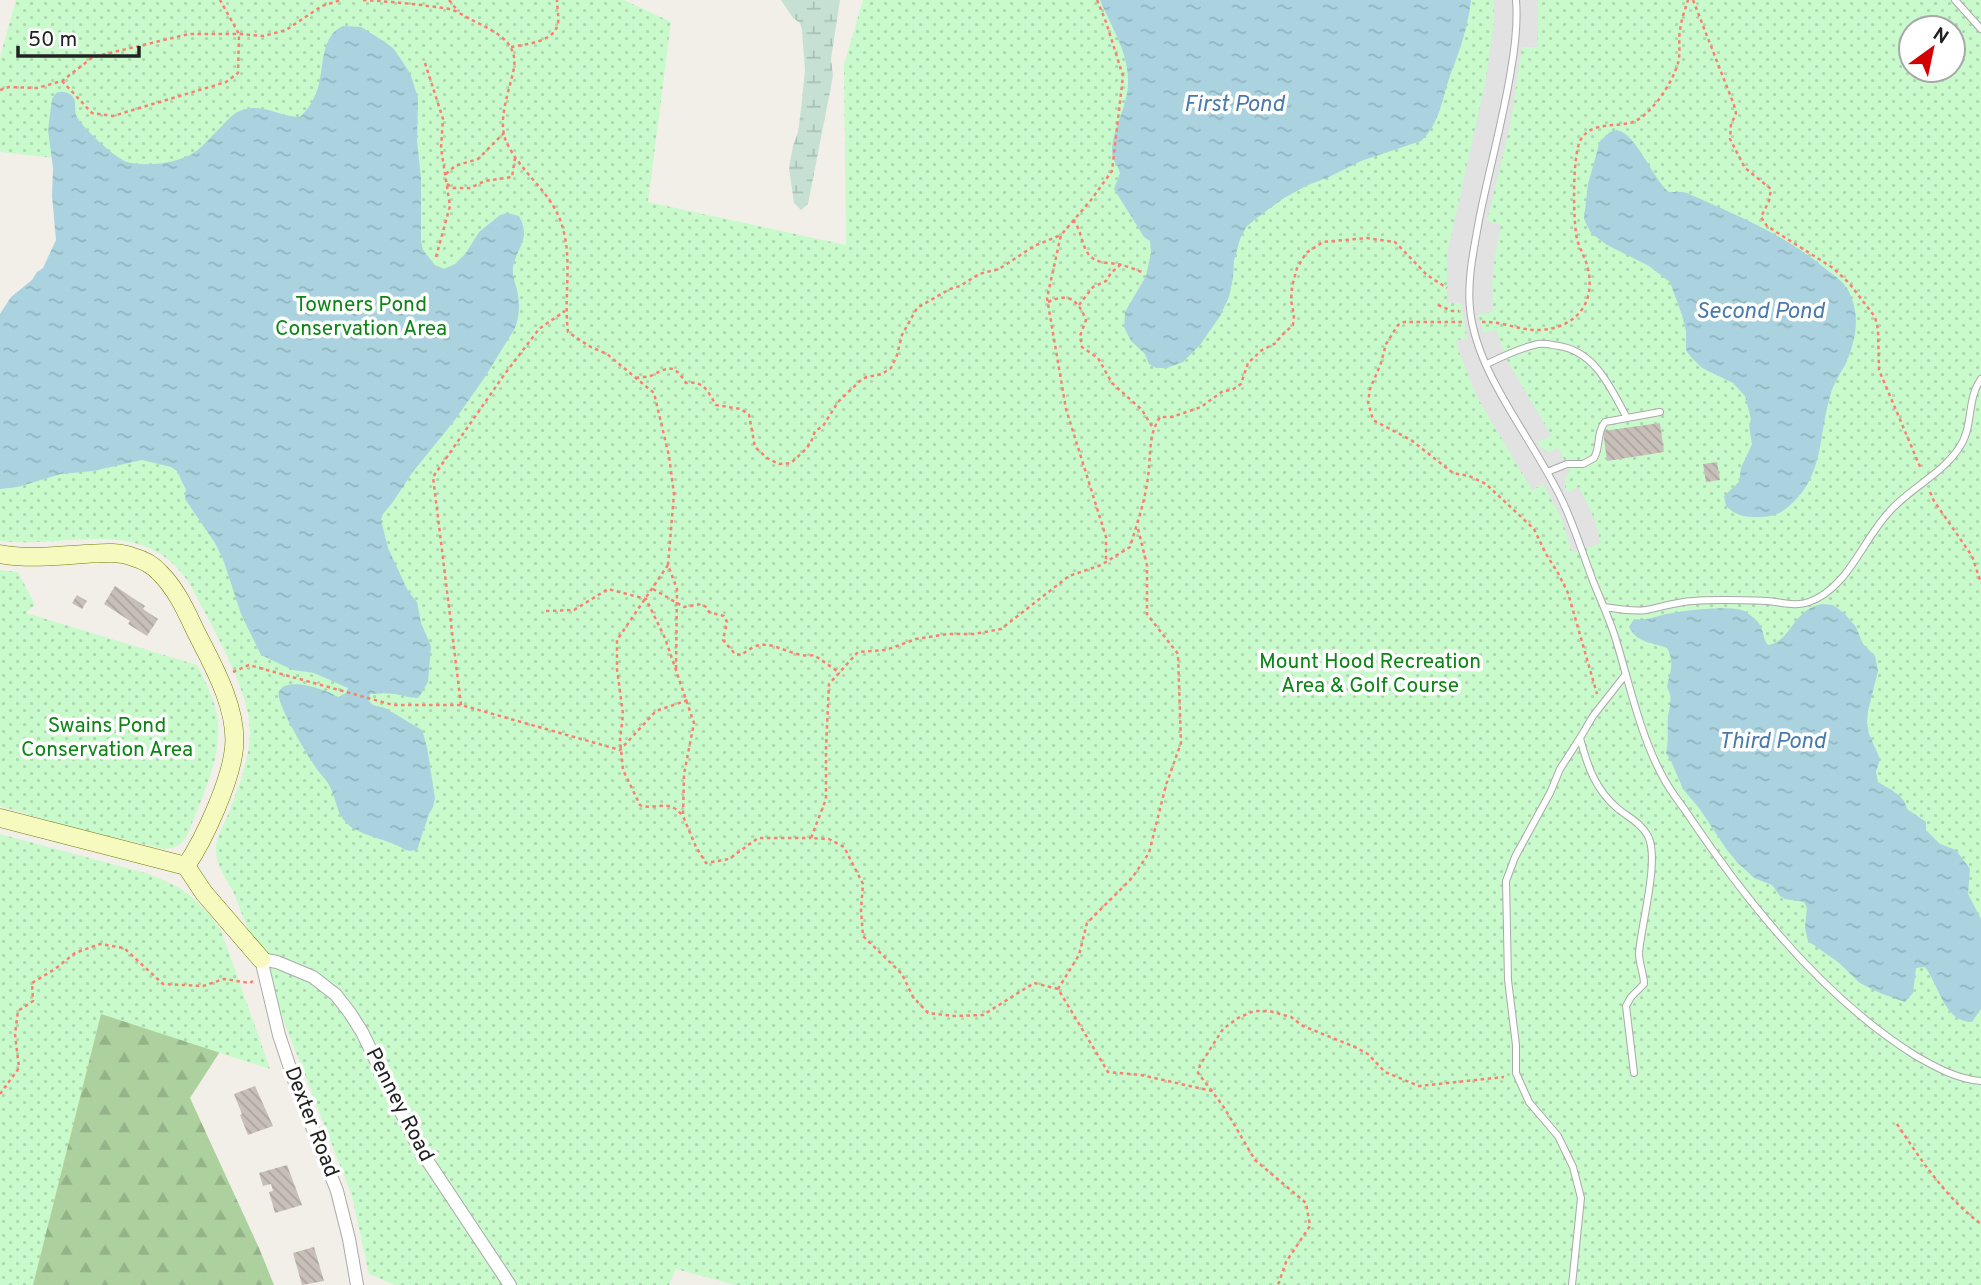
<svg xmlns="http://www.w3.org/2000/svg" width="1981" height="1285" font-family="Overpass,sans-serif">
<defs>
<pattern id="forest-firs" width="22" height="20" patternUnits="userSpaceOnUse" patternTransform="scale(1.75)"><rect width="22" height="20" fill="#add19e"/><path d="M5 1l3.5 6h-7zM16 11l3.5 6h-7z" fill="#95b388"/></pattern>
<pattern id="wetland-marsh" width="20" height="14" patternUnits="userSpaceOnUse" patternTransform="scale(1.75)"><rect width="20" height="14" fill="#c6e0d4"/><path d="M1 5h8M5 5V1M11 12h8M15 12V8" fill="none" stroke="#aac0b6"/></pattern>
<pattern id="park-dots" width="8" height="8" patternUnits="userSpaceOnUse" patternTransform="scale(1.75)"><rect width="8" height="8" fill="#c8facc"/><path d="M2 2h.1M6 6h.1" fill="none" stroke="#acd6af" stroke-width="1.8" stroke-linecap="round"/></pattern>
<pattern id="water-ripples" width="26" height="14" patternUnits="userSpaceOnUse" patternTransform="scale(1.75)"><rect width="26" height="14" fill="#aad3df"/><path d="M2 4q2-2 4 0t4 0M15 11q2-2 4 0t4 0" fill="none" stroke="#92b5bf"/></pattern>
<pattern id="building-back-hatch" width="6" height="6" patternUnits="userSpaceOnUse" patternTransform="scale(1.75)"><rect width="6" height="6" fill="#c7bfb8"/><path d="M-1 5l2 2M0 0l6 6M5-1l2 2" fill="none" stroke="#aba49e"/></pattern>
</defs>
<rect width="100%" height="100%" fill="#f2efe9"/>
<path fill="url(#forest-firs)" d="M0,843L223,1047L190,1098L259,1248L274,1285H0Z"/>
<path fill="url(#wetland-marsh)" d="M781,0H840L831,59L833,76L808,204L801,210L794,203L789,168L793,146L798,132L801,110L805,70L802,30L800,23L793,18Z"/>
<path fill="url(#park-dots)" fill-rule="evenodd" d="M16,0H624L671,22L648,202L846,245L844,65L863,0H1981V1285H735L676,1269L669,1285H395L369,1274L352,1196L233,891C225,878 215,863 216,847C216,837 223,826 227,817C237,791 249,763 250,734C252,694 210,623 191,586C155,527 98,539 38,542C25,542 13,543 0,541V329L55,267L64,159L0,152V57ZM1911,28H1953V70H1911Z
M0,570L18,572L35,605L26,613L197,665C204,679 212,694 216,710C226,751 203,793 189,831C184,844 177,848 164,849L77,829L0,806Z
M0,834L149,874L165,881L181,889L194,899L209,914L221,930L270,1069L101,1014L33,1285H0Z"/>
<path fill="#e2e2e2" d="M1493,0H1538V32L1537,47H1522L1511,121L1487,221L1501,225L1495,255L1492,284L1493,312L1478,314L1484,333L1496,330L1507,360L1551,435L1537,443L1545,451L1550,452L1558,448L1570,471L1565,478V489L1568,492L1579,487L1594,518L1601,543L1572,553L1562,519L1543,484L1532,490L1477,397L1459,352L1456,341L1467,337L1461,303H1447V254L1485,84L1493,30L1494,13Z"/>
<path fill="url(#water-ripples)" d="M1100,0H1471C1468,27 1460,50 1450,76C1442,98 1440,124 1421,141L1361,161L1329,177L1308,185L1284,198L1258,217L1246,227L1240,239L1234,261L1233,278L1229,297L1220,316L1200,345L1183,362L1167,368H1156L1149,364L1145,354L1131,341L1124,327L1125,312L1146,276L1151,253L1150,241L1144,237L1114,189L1120,173C1118,166 1112,159 1112,152C1112,128 1128,107 1128,83C1129,52 1111,27 1100,0Z
M343,26L361,27L385,42L394,49L410,73L418,98L417,140L421,179V241L423,250L435,265L444,269L455,264L466,253L479,232L500,215L508,213L519,216C532,240 516,247 513,268C512,278 517,286 518,295C520,306 519,318 515,328L483,380L454,421L412,473L393,502L383,514L381,520L388,548L408,591L417,602L421,623L431,646L428,682L419,697C410,699 404,695 395,694C387,693 378,693 370,694L369,701L373,705L385,708L422,730L427,747L435,798L433,807L429,814L417,850L410,851C404,850 401,847 396,845C379,837 356,835 343,819C337,812 335,795 329,785C326,779 320,774 316,768C309,757 275,703 279,692C285,675 328,690 338,697L346,693L348,688L314,673L293,670L261,655L241,614L223,559L215,543L185,499L186,490L177,471L171,467L142,460L93,471L61,474L18,487L0,489V314L11,297L32,280L37,272L43,268L56,240L52,196L53,168L48,130L52,99L56,93C61,91 66,91 71,95C77,99 74,109 76,115C81,127 115,158 127,162C147,167 177,164 195,152C201,148 208,140 214,134C224,125 230,114 242,110C264,103 279,117 300,117C309,109 316,96 319,84C324,64 321,36 343,26Z
M1617,130C1637,134 1651,177 1669,192H1682L1687,193C1736,215 1786,235 1827,270C1834,275 1842,281 1847,288C1861,313 1857,339 1845,365C1840,374 1834,383 1831,393C1818,434 1825,476 1789,506C1780,514 1773,517 1760,517C1745,517 1738,517 1726,506L1724,496L1739,482L1741,468L1752,444L1749,425L1751,419L1745,396L1733,383L1702,368L1690,356L1686,350V331L1682,315L1670,282L1649,266L1607,245L1591,233L1584,219L1588,184L1600,141L1610,132Z
M1822,604L1833,605L1844,613L1856,627L1863,644L1875,656L1878,671L1868,711L1867,722L1869,734L1880,759L1876,772L1878,782C1890,790 1904,794 1907,809L1926,822V830L1940,844L1956,850L1970,869L1968,894L1981,919V1009L1972,1022C1944,1022 1939,985 1925,967L1916,968L1913,993L1905,1002L1880,993L1860,983L1838,962L1808,941L1805,928L1807,908L1804,902L1785,899L1780,896L1772,885L1754,878L1737,862L1727,850L1699,808L1683,789L1671,761L1666,753C1669,740 1667,728 1668,716C1670,705 1673,697 1667,687C1670,672 1675,662 1667,648C1652,642 1637,643 1629,627L1634,619C1649,621 1658,615 1672,613C1685,610 1734,605 1744,611C1748,613 1754,618 1757,621C1764,628 1762,638 1768,645C1791,642 1793,609 1822,604Z"/>
<path fill="url(#building-back-hatch)" d="M1660,423L1664,452L1607,461L1603,431Z
M1717,462L1720,480L1706,482L1703,464Z
M115,586L145,606L143,609L158,619L147,636L128,624L130,621L104,604Z
M77,595L87,601L82,609L72,603Z
M255,1086L273,1126L248,1135L240,1115L242,1114L234,1094Z
M287,1165L302,1205L275,1213L269,1192L273,1191L271,1184L263,1186L259,1173Z
M314,1247L324,1281L302,1285L293,1253Z"/>
<g fill="none" stroke-linecap="round" stroke-linejoin="round">
<defs>
<path id="lane" d="M1516,0C1518,23 1515,47 1511,70C1503,120 1489,170 1479,220C1474,249 1467,279 1470,309C1477,379 1539,445 1566,509C1576,532 1584,557 1593,581C1601,601 1610,620 1616,640C1630,686 1641,738 1664,779C1671,792 1681,804 1689,816C1748,904 1826,1000 1916,1056C1937,1068 1957,1079 1981,1081
M1955,0L1981,29
M1487,364C1503,356 1520,348 1538,344C1544,343 1552,345 1559,346C1596,352 1611,389 1627,418
M1547,472L1567,464H1583L1594,458C1601,446 1596,433 1605,422L1660,412
M1604,607C1618,609 1632,612 1646,610C1662,607 1676,602 1693,601C1717,599 1743,600 1767,601C1781,602 1796,607 1809,602C1848,588 1862,541 1889,512C1910,488 1941,475 1959,448C1974,427 1966,400 1981,379
M1626,674L1593,716L1580,738C1587,765 1595,789 1617,808C1628,817 1641,823 1648,836C1660,859 1641,925 1639,953C1639,964 1644,974 1644,984L1631,997L1626,1006L1634,1073
M1572,1285L1581,1198L1573,1167L1558,1136L1529,1102L1516,1073V1045L1508,980L1506,881L1515,857L1550,793L1560,769L1580,738"/>
<path id="street" d="M357,1285L349,1239L337,1191L295,1083L279,1035L261,959L277,962L313,977L336,995L350,1013L362,1032L417,1145L510,1285"/>
<path id="secondary" d="M0,554C28,559 58,556 85,554C102,553 118,551 133,557C144,560 153,565 160,573C177,590 186,611 196,632C213,665 238,709 234,748C231,780 205,838 186,866L204,893L261,959
M0,818L186,866"/>
</defs>
<use href="#lane" stroke="#a9a9a9" stroke-width="8"/>
<use href="#street" stroke="#a9a9a9" stroke-width="14"/>
<use href="#secondary" stroke="#707d05" stroke-width="19"/>
<path stroke="#fa8072" stroke-width="2.5" stroke-dasharray="3.5 3.5" stroke-linecap="butt" d="M363,0C383,1 402,3 422,5C432,7 443,7 453,10C460,13 466,17 472,20C493,31 518,40 514,68C510,89 497,120 506,141C518,169 546,188 558,215C575,252 563,293 568,332L589,346L607,354L654,393L669,456L674,494L668,565L677,589L676,671
M449,0L458,11
M1097,0L1106,22L1123,76L1112,171L1091,200L1061,235L1047,298L1066,409L1106,537V561
M1693,0L1734,105L1736,113L1731,125L1730,139L1745,168L1771,189L1769,201L1761,217L1767,226L1833,268L1849,283L1875,317L1878,329L1879,370L1921,469
M511,47C527,44 555,42 558,23C559,16 557,7 557,0
M425,63L443,119L441,148L450,206L436,257
M62,81L92,113L113,116L226,82L238,73L239,34L220,0
M0,90L9,87L37,88L62,81L93,57L189,34H239L264,36L286,30L322,6L341,0
M446,174L455,166L478,159L504,133
M447,184L453,188H470L485,181L512,177L515,158
M1073,220C1082,230 1081,246 1090,256C1099,265 1111,262 1122,265C1129,267 1137,270 1144,273
M1048,302C1069,292 1078,300 1086,320L1080,336L1082,347L1098,358L1112,383L1142,410L1153,428
M1079,305L1093,287L1106,281L1111,273L1120,265
M1438,305L1452,311H1459
M1462,322H1404L1398,325L1386,344L1381,363L1370,389L1368,402L1373,420L1411,440L1453,473L1469,476L1486,484L1534,529L1546,554L1558,573L1568,593L1597,694
M1482,322C1502,321 1521,331 1540,330C1575,328 1596,304 1588,269C1586,259 1580,250 1577,239C1573,221 1572,154 1581,139C1592,122 1613,127 1630,123C1650,118 1673,82 1678,63C1681,52 1678,41 1680,31C1681,20 1685,10 1688,0
M636,378C641,377 649,377 653,375C671,365 675,366 686,383C704,380 708,392 716,405L741,409L749,415L755,447L767,458L779,464L791,463L806,449L811,442L815,431L823,426L838,402L862,379L867,377L882,374L891,368L897,355L902,335L917,308L950,289L960,286L979,274L999,269L1034,246L1061,235
M1930,492L1934,501L1972,556L1981,583
M1138,529L1147,565V614L1178,654L1181,743L1166,785L1149,853L1132,878L1087,923L1079,955L1058,989L1108,1072L1141,1075L1212,1091L1225,1109L1255,1160L1306,1203L1310,1226L1286,1262L1278,1285
M668,565L617,640V669L623,714L620,740L623,770L640,805C650,810 664,802 674,808C678,810 680,813 683,816
M653,589L684,607L701,604L706,607L709,612L724,616L727,622L723,640L735,654L741,655C746,652 752,647 756,646C774,640 794,659 814,655L840,673
M546,611L574,610L608,589L646,599L665,638L694,723L684,774L683,816L696,847L706,863L729,859L758,838H811
M233,672L249,665L393,705H461L620,750L656,711L688,700
M461,705L433,477L504,375L539,329L565,311
M1058,989L1034,983L983,1015L954,1016L928,1013L913,997L902,974L863,936L861,910L863,884L844,847L829,839L811,838L826,799V748L829,684L858,652L886,650L916,639L948,634H974L1001,629L1069,576L1101,565L1130,547C1137,524 1145,501 1148,477C1151,456 1148,435 1160,417H1172L1201,407L1223,391L1232,390L1241,384L1248,363L1262,350L1276,343L1281,336L1293,325L1294,315L1291,300L1292,287L1297,268L1306,253L1323,242L1367,238L1395,242L1427,275L1447,288
M1212,1091L1198,1073L1200,1065L1223,1029L1238,1018L1254,1011H1269L1291,1017L1303,1026L1355,1047L1368,1054L1385,1072L1419,1086L1504,1077
M0,1094L19,1068L15,1034L18,1011L33,1001L32,983L55,969L75,953L100,944L124,948L163,984L203,986L224,979L250,983L253,981
M1897,1124C1921,1160 1946,1198 1981,1224"/>
<use href="#lane" stroke="#fff" stroke-width="6"/>
<use href="#street" stroke="#fff" stroke-width="12"/>
<use href="#secondary" stroke="#f7fabf" stroke-width="18"/>
</g>
<g text-anchor="middle" dominant-baseline="central" stroke-width="7" stroke-linejoin="round" paint-order="stroke">
<g font-size="21" fill="#0c8416" stroke="#fff">
<text x="361" y="305">Towners Pond<tspan x="361" dy="24">Conservation Area</tspan></text>
<text x="1370" y="662">Mount Hood Recreation<tspan x="1370" dy="24">Area &amp; Golf Course</tspan></text>
<text x="107" y="726">Swains Pond<tspan x="107" dy="24">Conservation Area</tspan></text>
</g>
<g font-size="21" fill="#222" stroke="#fff">
<text transform="translate(399 1105) rotate(63)">Penney Road</text>
<text transform="translate(311 1122) rotate(69)">Dexter Road</text>
</g>
<g font-size="23" font-style="italic" fill="#4a7aab" stroke="#fff">
<text x="1234" y="105">First Pond</text>
<text x="1760" y="312">Second Pond</text>
<text x="1772" y="742">Third Pond</text>
</g>
</g>
<g transform="translate(1932 49) rotate(33)"><circle r="33" fill="#ffffff" stroke="#a7a7a7" stroke-width="2"/>
<path d="M0-5L12 26L0 18L-12 26Z" fill="#d40000"/>
<text y="-10" font-size="19" font-weight="bold" text-anchor="middle" fill="#222222">N</text>
</g>
<path d="M18 46v10h121v-10" fill="none" stroke="#222222" stroke-width="3.5"/>
<text x="28" y="46" font-size="21" fill="#222222" stroke="#ffffff" stroke-width="5" paint-order="stroke">50 m</text>
</svg>
